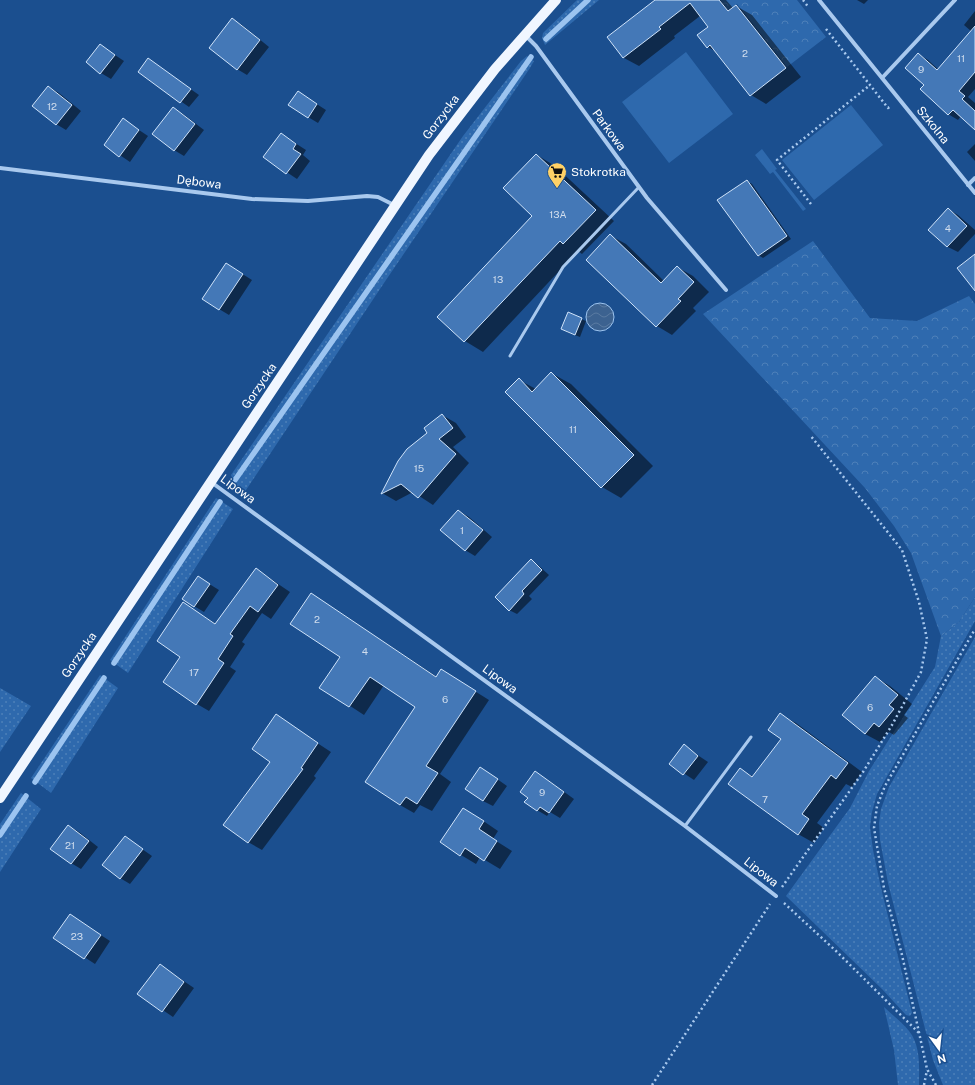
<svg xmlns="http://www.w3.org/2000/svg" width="975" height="1085" font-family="'Public Sans',sans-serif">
<defs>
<pattern id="grass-dots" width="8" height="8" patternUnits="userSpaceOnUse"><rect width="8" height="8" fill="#2e69ad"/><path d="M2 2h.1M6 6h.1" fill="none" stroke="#4d80b9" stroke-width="1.8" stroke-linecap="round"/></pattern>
<pattern id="forest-crowns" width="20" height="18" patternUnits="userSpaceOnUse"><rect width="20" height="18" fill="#2e69ad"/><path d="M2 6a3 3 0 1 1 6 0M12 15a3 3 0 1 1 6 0" fill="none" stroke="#4d80b9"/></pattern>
<pattern id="water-waves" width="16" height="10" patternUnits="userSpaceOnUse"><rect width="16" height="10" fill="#3c6290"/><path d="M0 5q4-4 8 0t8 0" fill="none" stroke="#597aa1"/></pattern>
</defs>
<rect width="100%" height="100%" fill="#1b4f8f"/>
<path fill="url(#grass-dots)" d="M577,0H599L545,45L542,38L543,33Z
M527,56L534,61L530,68L386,280L244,493L236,488L231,475L463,136L521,61Z
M216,498L233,509L128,673L110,660Z
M975,597V621L877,794L872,812L870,827L873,850L881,888L912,1013L910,1016L906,1015L882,989L786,896L850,808L869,771L935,667L941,636L959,622Z
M975,637V1085H943L933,1060L888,883L880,840L879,823L881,809L889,787Z
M100,675L118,688L51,793L31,778Z
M0,688L31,706L0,752Z
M21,793L41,809L0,872V824Z
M884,1007C892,1015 902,1022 909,1031C921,1046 919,1067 919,1085H898L894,1050Z"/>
<path fill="url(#forest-crowns)" d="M720,0H797L826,37L787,67L737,4L728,10Z
M813,241L870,318L917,321L969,296L975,304V597L959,622L941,636L911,553L894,526L865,488L703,314Z"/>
<path fill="#2e69ad" d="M686,52L733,114L669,163L622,102Z
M851,105L883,145L814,200L782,160Z
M762,149L777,169L775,170L806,209L803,211L773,172L770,174L755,155Z"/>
<path fill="url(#water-waves)" stroke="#9cc4f0" d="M586 317a14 14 0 1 1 28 0a14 14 0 1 1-28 0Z"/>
<path fill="#0007" d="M656,0H726L733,8L736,6L752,15L801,77L766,104L751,95L717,52L708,47L709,27L700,16L674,36L675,38L639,66L624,58L608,37Z
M857,0H868L864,4Z
M975,11V89L968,97L975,103V129L961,116L958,120L948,114L925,85L918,54L928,60L939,70L972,32L964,25Z
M232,19L242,25L269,47L247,75L237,69Z
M100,45L124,61L111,79L101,73Z
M148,59L199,95L189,107L139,72Z
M49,87L59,93L81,111L66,130L56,124Z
M298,92L326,110L318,123L308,117Z
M173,108L183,114L204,130L184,156L174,150Z
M124,120L148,136L130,162L105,145Z
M281,134L306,150L303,155L310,161L297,179L264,157Z
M975,144V161L967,152Z
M537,155L555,166L614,221L582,254L578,251L483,352L465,341L438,317L534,216Z
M747,181L752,184L791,239L763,258L758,255Z
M948,209L958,215L975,230V234L958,252L948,247L929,230Z
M611,236L626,244L664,281L677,267L693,276L709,292L693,308L696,311L672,335L657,326L587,260Z
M236,270L252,280L229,315L219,309Z
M581,319L586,321L580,337L567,332Z
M551,373L571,384L653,466L621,498L602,487L519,380L536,389Z
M442,415L456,423L466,437L453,447L469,463L433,505L413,492L396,501L382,493Z
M459,511L469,517L492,537L475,556L465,550Z
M531,560L538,565L549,575L529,596L532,599L517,614L509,610Z
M256,569L290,592L271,619L262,613L242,642L245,644L230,667L236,671L209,711L197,704L181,656L183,603L216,624Z
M198,577L219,590L204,612L194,606Z
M325,603L437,677L441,670L489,700L440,774L451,782L432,811L420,805L414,813L400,805L417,707L384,685L364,715L321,687L341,657Z
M875,677L890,686L912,704L904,715L908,718L894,735L889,732L880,742L865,734Z
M780,715L796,723L862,772L852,787L846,784L817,823L824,828L814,843L798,834L741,770L754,777L782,738Z
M276,716L331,752L314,776L316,778L262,850L248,842L271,761Z
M684,746L708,762L694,780L670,764Z
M490,774L507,786L493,806L483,801Z
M545,778L574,799L560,818L550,812L547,816L537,810Z
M479,818L498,831L493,839L512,851L500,869L480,857L476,864L461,855Z
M69,826L79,832L98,847L81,869L71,863Z
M125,837L152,856L130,884L120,878Z
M70,915L110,941L95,964L55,938Z
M160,965L194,988L173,1017L139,994Z"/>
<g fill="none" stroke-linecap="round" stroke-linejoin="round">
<path stroke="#9cc4f0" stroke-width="5.5" d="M546,39L588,0
M235,480L531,57
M114,663L220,502
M35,782L104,678
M0,835L26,796"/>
</g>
<path fill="#4478b7" stroke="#cfe3fa" d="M655,0H719L728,11L736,5L786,68L750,96L710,45L707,48L697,35L708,27L690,3L659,27L661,29L623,58L607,37Z
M232,18L260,40L237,70L209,48Z
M975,26V72L959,91L965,96L962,99L975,111V130L953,110L948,115L920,89L924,85L905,68L918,53L937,70Z
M100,44L115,55L100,74L86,62Z
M148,58L191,89L180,103L138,72Z
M48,86L72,105L56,125L32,106Z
M298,91L317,104L308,118L288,105Z
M173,107L195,124L174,151L152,134Z
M123,118L139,130L119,157L104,145Z
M281,133L296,144L293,149L301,154L286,174L263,157Z
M536,154L596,210L563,244L560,241L464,342L437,317L532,216L503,188Z
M747,180L787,236L758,256L717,200Z
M948,208L967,226L947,247L928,230Z
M610,234L661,283L677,266L694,282L678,299L681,301L656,327L586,260Z
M975,254V291L957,268Z
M226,263L243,274L219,310L202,299Z
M568,312L582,318L575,335L561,329Z
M551,372L634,455L601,488L505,392L519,378L532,392Z
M442,414L453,428L439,439L456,454L418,498L401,484L381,494L398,461L407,449L427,433L424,428Z
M458,510L483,530L465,551L440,530Z
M531,559L542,570L522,591L524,594L509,611L495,597Z
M256,568L278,585L258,612L250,606L230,634L233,636L218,659L224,663L196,705L163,682L180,657L157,641L183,602L215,624Z
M198,576L210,584L194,607L182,599Z
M311,593L436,677L441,669L476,691L426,766L438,773L417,804L406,797L400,805L365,782L415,707L370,677L349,707L319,688L340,657L290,624Z
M875,676L898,695L889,705L894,709L879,727L874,723L865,734L842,715Z
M780,713L848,763L836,779L831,775L802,814L809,819L798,835L728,784L740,768L752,777L781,739L768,730Z
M276,714L318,743L301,768L303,769L248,843L223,825L270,762L252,749Z
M684,744L698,756L683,775L669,764Z
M480,767L498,779L483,801L465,789Z
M535,771L564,792L549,813L540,807L537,811L524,802L528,798L520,792Z
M463,808L484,821L479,829L497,841L484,861L465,848L460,856L440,842Z
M68,825L89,841L71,864L50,849Z
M125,836L143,849L120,879L102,865Z
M70,914L101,935L84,959L53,938Z
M160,964L184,982L162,1012L137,994Z"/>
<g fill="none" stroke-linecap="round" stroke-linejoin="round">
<path stroke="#a9c9ee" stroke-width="2.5" stroke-dasharray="2 3" stroke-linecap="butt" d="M803,0L809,8
M826,29L888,108L891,106
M811,204L777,160L870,85
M782,887L863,772L892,725L921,672L927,639L919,602L902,550L810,435
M784,903L836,951L920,1034
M652,1085L770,904
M924,1085L927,1070
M936,1085L927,1069L902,955L884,888L874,828L877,806L885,786L975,629"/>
<path stroke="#a9c9ee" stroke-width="3" d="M510,356L563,267L639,187
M685,826L751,737"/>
<path stroke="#a9c9ee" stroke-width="4" d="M819,0L975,193
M525,35L536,46L647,198L726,290
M882,78L955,0
M0,168L252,199L308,201L367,196L378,197L394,205
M968,185L975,178
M211,482L685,826L776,896"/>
<path stroke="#f0f6ff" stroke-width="10" d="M0,798L429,155L495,69L556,0"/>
</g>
<defs>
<symbol id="supermarket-pin" viewBox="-11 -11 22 30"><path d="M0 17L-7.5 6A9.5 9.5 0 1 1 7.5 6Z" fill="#ffd166" stroke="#1b4f8f"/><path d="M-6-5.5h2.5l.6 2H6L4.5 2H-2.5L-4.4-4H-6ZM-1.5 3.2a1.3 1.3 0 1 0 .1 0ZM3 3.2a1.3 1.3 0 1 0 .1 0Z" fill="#111"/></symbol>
</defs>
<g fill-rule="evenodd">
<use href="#supermarket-pin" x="546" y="161" width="22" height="30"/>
</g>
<g text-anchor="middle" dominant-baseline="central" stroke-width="3" stroke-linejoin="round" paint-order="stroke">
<g font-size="10" fill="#d0dded">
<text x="745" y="53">2</text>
<text x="961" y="58">11</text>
<text x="921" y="69">9</text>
<text x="52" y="106">12</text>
<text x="558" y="214">13A</text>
<text x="948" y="228">4</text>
<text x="498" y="279">13</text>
<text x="573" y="429">11</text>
<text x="419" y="468">15</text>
<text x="462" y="530">1</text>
<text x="317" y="619">2</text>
<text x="365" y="651">4</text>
<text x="194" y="672">17</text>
<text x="445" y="699">6</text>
<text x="870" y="707">6</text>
<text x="542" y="792">9</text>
<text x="765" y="799">7</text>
<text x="70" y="845">21</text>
<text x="77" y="936">23</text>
</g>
<g font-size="12" fill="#fff" stroke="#1b4f8f">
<text transform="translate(441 117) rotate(-53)">Gorzycka</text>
<text transform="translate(933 125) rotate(51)">Szkolna</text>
<text transform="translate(609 130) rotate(54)">Parkowa</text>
<text transform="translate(199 182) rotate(7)">Dębowa</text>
<text transform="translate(259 386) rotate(-56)">Gorzycka</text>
<text transform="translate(238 489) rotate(36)">Lipowa</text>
<text transform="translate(79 655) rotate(-56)">Gorzycka</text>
<text transform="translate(500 679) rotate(36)">Lipowa</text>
<text transform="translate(761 872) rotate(38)">Lipowa</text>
</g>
<g font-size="12" fill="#fff" stroke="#1b4f8f" text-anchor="start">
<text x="571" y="172">Stokrotka</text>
</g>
</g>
<g transform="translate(939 1049) rotate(165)" stroke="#1b4f8f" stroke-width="3" paint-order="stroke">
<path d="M0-3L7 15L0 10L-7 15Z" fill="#ffffff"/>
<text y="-6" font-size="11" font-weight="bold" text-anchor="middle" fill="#ffffff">N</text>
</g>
</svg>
